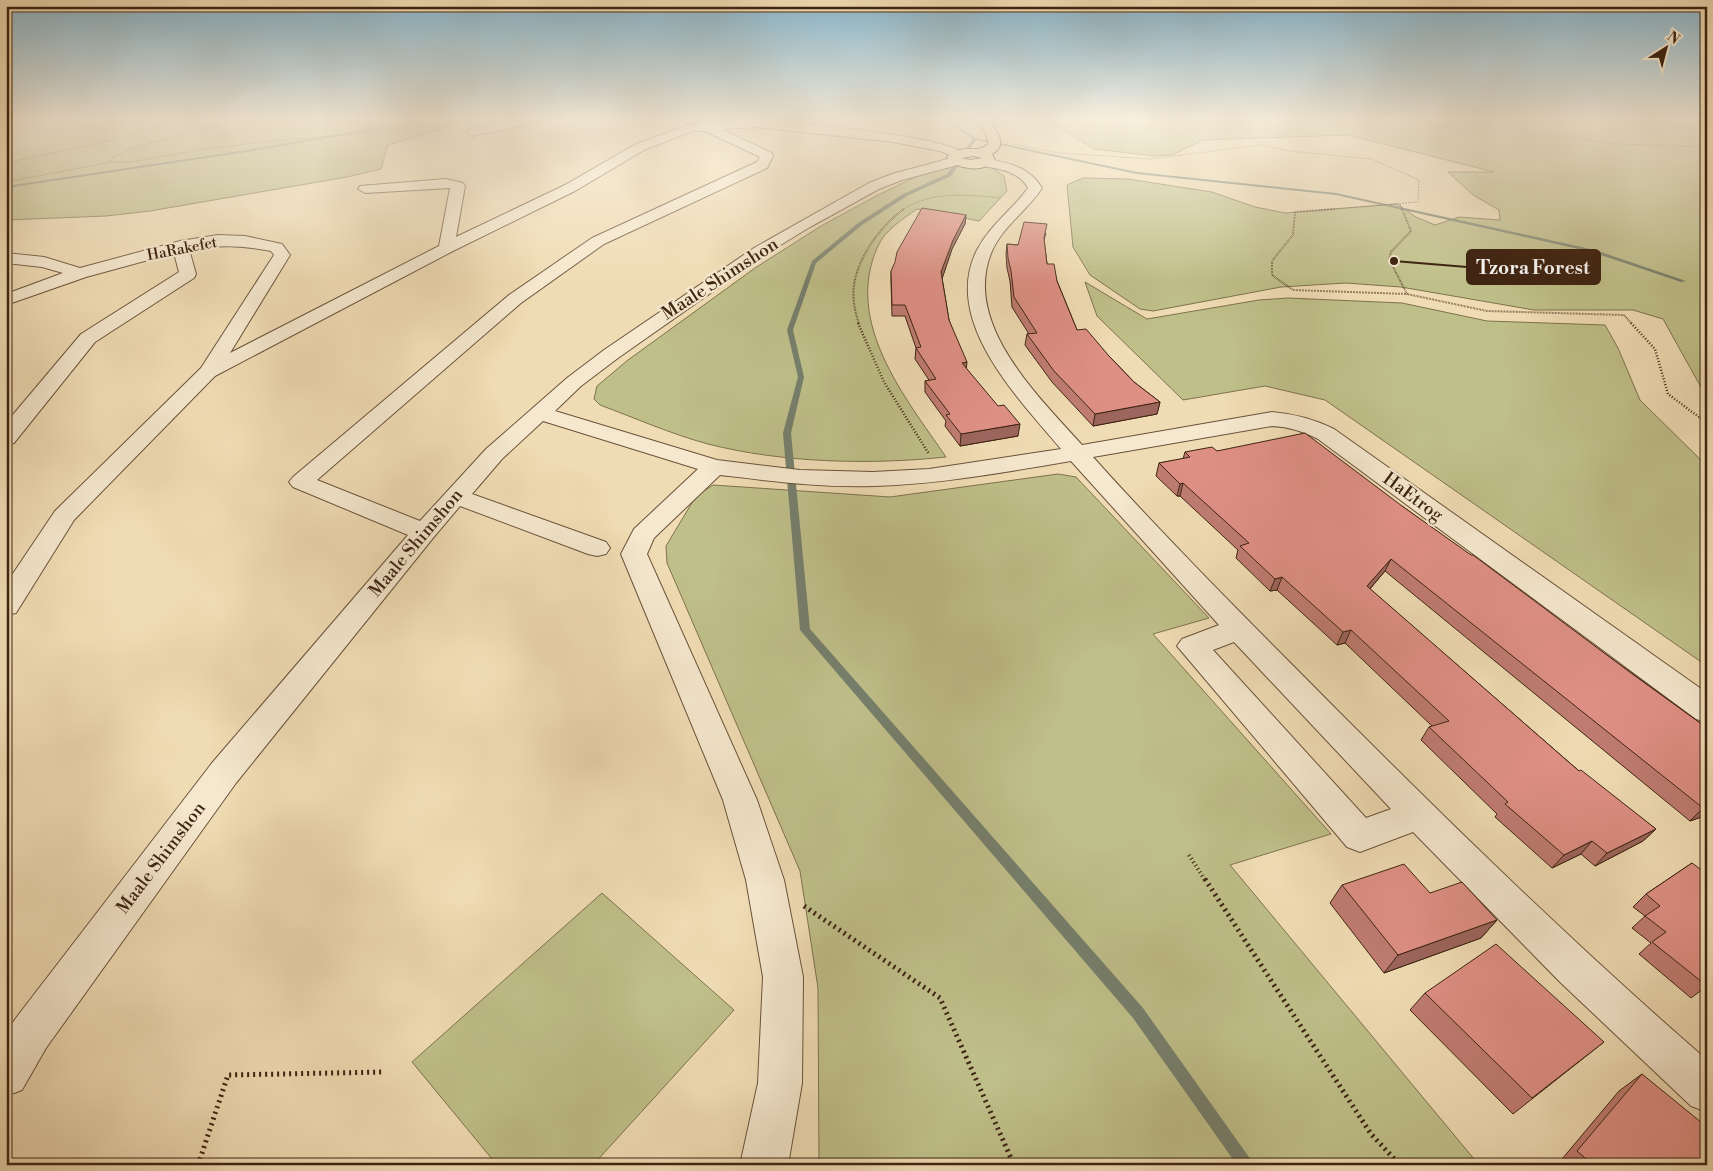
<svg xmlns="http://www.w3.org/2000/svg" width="1713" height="1171" font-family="'Libre Bodoni',serif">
<rect width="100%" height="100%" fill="#f0dcb4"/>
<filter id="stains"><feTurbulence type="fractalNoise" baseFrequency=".004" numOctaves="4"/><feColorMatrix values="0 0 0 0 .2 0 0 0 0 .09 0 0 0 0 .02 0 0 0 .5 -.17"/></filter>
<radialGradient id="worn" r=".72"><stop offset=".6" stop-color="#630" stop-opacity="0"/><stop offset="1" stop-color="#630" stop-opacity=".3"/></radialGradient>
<path fill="#bfbf89" stroke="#7e724e" d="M6,119H481L452,126L388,145L381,169L347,177L150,211L106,216L6,220Z
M1040,119H1707V398L1663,319L1633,310H1534L1401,287L1346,283L1281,287L1153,311L1140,309L1090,275L1073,247L1067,185L1083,178L1128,179L1212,192L1255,207L1285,213L1397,204L1416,217L1435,225L1459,217L1500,220L1499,210L1473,195L1448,172H1494L1348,135L1203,140L1172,155L1155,156L1094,149L1057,126Z
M949,165L989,166L1004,176L1007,191L979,221L917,209C903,219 885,230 878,246C843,322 905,397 946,457C870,465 783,463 708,444C671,434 635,418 600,405L594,399L597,386L628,360L755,268L821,226L876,196L921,174Z
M1085,282L1147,319L1259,300L1288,298L1402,303L1487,321L1605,325L1618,348L1640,400L1707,466V666L1325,400L1265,386L1183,400L1097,316Z
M1058,474L1076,477L1209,618L1153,634L1331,834L1230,865L1479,1165H819L818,988L800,871L667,563L666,546L696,496L713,485L890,497Z
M602,893L734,1010L593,1165H497L412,1062Z"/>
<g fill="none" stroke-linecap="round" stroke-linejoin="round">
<path fill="#767f6c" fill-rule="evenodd" d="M428,119H439L247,152L6,188V186L247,150Z
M941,119H946L976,138L1137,172L1336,193L1595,250L1686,281L1681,282L1592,252L1336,195L1137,174L976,140L951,176L907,196L862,225L816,263L793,330L804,377L791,433L810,629L1143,1008L1251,1160L1253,1165H1237L1133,1018L800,630L783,433L798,377L787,330L812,261L858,223L903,194L947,174L973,139Z"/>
<defs>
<path id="minor" d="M519,119H545L540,122L472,136L466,132L472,128Z
M757,119C789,123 948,135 963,154L958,158L963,161L961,164L902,180L879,189L810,227L766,254L618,358L581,386L555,411L717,460L800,470L873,472L929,469L1061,449C1019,399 941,321 977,250C990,225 1012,210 1028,188C1018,170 997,169 979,165L977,162L984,158C1008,163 1029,166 1042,188C1027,211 1003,226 992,251C961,323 1039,397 1082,445L1272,412C1294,414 1314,419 1334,429L1707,693V722L1696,719L1318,439C1303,431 1289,427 1272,426L1093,457C1171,544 1254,626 1336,709C1457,830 1578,948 1707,1060V1112L1691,1106L1560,982L1413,832L1360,852L1347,847L1177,646L1182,639L1219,625L1071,461C1006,472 941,484 875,486C823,488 771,481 720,475L654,538L647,554L757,800L784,880L803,977L802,1083L788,1165H740L758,1083L763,977L746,880L723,800L621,554L634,529L698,469L543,421L502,459L472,494L606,542L610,548L606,554L597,556L588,554L460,506L433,538L236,783L46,1048L22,1090L6,1096V1033L16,1018L212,763L408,535L293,487L289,482L293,477L509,295L592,238L757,162L760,157L705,131H693L644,150L575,191L453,251L215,376L74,520L16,613L6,615V584L55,511L201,368L274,255L271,251C241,245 219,245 189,249L196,274L194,278L95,342L14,443L6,445V423L81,334L179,272L174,253L86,277L6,305V294L63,273L42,267L6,263V253L44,257L80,268L180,241L218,235L245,236L282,244L290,255L230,353L439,246L450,188L365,193L358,189L360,186L446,179L463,183L465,186L456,237L565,185L636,144L691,124ZM757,127L893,142L940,151L955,157L892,174L869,183L754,248L604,350L567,378L486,449L420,521L317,480L521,303L604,244L767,168L773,156L772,153L721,129ZM1234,642L1391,809L1366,818L1213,650Z"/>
<path id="major" d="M973,119H986C996,128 1009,145 992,154L995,160C985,173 956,170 947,157C959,142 979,155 988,144L986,132ZM974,156L982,158L970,160L961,158Z"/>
</defs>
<use href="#minor" stroke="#6a523a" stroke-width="2"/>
<use href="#major" stroke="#3e2412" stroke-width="2"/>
<path stroke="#3e2412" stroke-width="1" stroke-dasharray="0.5 1" stroke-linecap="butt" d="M1394,119L1434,128L1503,129L1620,144L1707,147
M1013,144L1059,153L1150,159L1261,145L1246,130L1241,119
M1261,145L1289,151L1371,159L1419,180L1418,202L1319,210
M111,162L113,157C150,139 192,136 230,119
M6,163L112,140L186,119
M6,182L111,162H131L205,149L282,140L399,131L457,122
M1400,204L1402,210
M902,210C933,190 967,195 1001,198"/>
<path stroke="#3e2412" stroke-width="2" stroke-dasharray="0.5 1" stroke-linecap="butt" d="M1335,209L1295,212L1293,235L1272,261V275L1293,290L1407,294L1487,311L1624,315L1632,324
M1402,209L1411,231L1391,252L1389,259L1407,294
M859,324C855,312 852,298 854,285C858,257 881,225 904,209"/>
<path stroke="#3e2412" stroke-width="2.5" stroke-dasharray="1 2" stroke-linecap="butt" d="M858,323L884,382L929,454
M1631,323L1655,349L1668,394L1707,423"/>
<path stroke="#3e2412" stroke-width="4" stroke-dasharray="1 3" stroke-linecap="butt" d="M1189,855L1205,880"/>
<path stroke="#3e2412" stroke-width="5" stroke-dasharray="2 4" stroke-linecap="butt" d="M1205,879L1371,1134L1400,1165
M804,906L940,998L1014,1165
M198,1165L228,1075L384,1072"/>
<use href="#minor" fill="#f5e8ce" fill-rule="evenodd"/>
<use href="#major" fill="#f0dcb4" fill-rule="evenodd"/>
</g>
<path fill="#c07c72" stroke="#3e2412" d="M966,215L965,224L952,249L942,278L949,320L966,368L1018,436L960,446L945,426L946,421L925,392V381L929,380L915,359L916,348L905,316H892L891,281V271Z
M1046,233L1044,240L1047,264L1057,281L1077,330L1109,356L1134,382L1160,402L1157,414L1093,426L1052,382L1025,345L1027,334H1029L1012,307L1010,281L1007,268L1006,254L1007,244L1018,245Z
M1217,451L1402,506L1707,728V815L1690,821L1385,571L1370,589L1579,771L1656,829L1643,841L1595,866L1581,854L1552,868L1495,817L1497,814L1421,740L1429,727L1432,726L1345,643L1337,645L1277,590L1270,591L1236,558L1238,550L1180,496H1177L1156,476L1159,463L1183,459L1185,452Z
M1692,863L1707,986L1691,998L1639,954L1651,943L1632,928L1645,916L1633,907L1646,894Z
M1342,885L1430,893L1497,920L1481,938L1384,973L1330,903Z
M1425,993L1604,1042L1513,1114L1410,1010Z
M1642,1074L1707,1165H1557L1619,1091Z"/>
<path fill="#9c655d" stroke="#3e2412" d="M966,215L965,224L952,249L941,282V272L953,240Z
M967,362L966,373L962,363Z
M1160,402L1157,414L1093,426L1095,414Z
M1020,424L1018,436L960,446L961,434Z
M1183,483L1180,496H1177L1180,484Z
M1391,559L1385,571L1361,599L1367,586Z
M1282,577L1277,590L1270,591L1275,579Z
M1351,630L1345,643L1337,645L1343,632Z
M1707,807V815L1690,821L1703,808Z
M1656,829L1643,841L1595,866L1607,853Z
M1592,841L1581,854L1552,868L1564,855Z
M1497,920L1481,938L1384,973L1398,955Z"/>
<path fill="#df9085" stroke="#3e2412" d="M922,208L966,215L953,240L941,272L949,320L967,362L962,363L998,406L1004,405L1020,424L961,434L946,415L950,414L925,381L936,379L916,348L921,347L905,305H892L891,271L895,262L897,252Z
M1024,222L1047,224L1044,238L1047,264H1054L1057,281L1077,330L1086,329L1109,356L1134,382L1160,402L1095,414L1054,371L1027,334L1037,333L1014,297L1011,271L1008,258L1007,244L1018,245Z
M1305,433L1402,506L1471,555H1473L1631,673L1707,728V807L1703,808L1391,559L1367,586L1579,771L1581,770L1656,829L1607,853L1592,841L1564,855L1505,804L1508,802L1429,727L1449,721L1351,630L1343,632L1282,577L1275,579L1240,546L1249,543L1183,483L1180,484L1159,463L1190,457L1185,452L1212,447L1217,451Z
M1692,863L1707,874V986L1652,942L1666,932L1645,916L1660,906L1646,894Z
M1404,864L1430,893L1462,882L1497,920L1398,955L1342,885Z
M1496,944L1604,1042L1532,1098L1425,993Z
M1642,1074L1707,1127V1165H1593L1577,1151Z"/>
<linearGradient id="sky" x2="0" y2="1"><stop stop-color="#89b7ce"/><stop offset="0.42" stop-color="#f8efdd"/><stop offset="1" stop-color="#f8efdd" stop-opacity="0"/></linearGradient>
<rect width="1713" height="283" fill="url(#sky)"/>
<g text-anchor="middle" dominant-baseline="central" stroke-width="4.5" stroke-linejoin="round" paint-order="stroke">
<g font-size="15" fill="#3e2412" stroke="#f5e8ce">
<text transform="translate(182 249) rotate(-11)">HaRakefet</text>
</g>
<g font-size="18" fill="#3e2412" stroke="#f5e8ce">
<text transform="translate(720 279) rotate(-33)">Maale Shimshon</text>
<text transform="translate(1413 497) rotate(36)">HaEtrog</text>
<text transform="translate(416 543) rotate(-50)">Maale Shimshon</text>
<text transform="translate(161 858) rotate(-53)">Maale Shimshon</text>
</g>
</g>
<path fill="none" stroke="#3e2412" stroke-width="2" d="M1394 261L1467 267"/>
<circle fill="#3e2412" stroke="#f5e8ce" stroke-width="2" cx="1394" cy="261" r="5"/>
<rect fill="#3e2412" stroke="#3e2412" stroke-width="2" x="1467" y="250" width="133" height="34" rx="5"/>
<g font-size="19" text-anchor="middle" font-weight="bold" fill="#fff">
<text x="1533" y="274">Tzora Forest</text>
</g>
<rect width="1713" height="1171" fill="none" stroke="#f0dcb4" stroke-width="25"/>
<rect x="8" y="8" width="1698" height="1156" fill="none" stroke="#3e2412" stroke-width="2.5"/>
<rect x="12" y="12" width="1688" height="1146" fill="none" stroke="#3e2412"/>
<g transform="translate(1666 48) rotate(36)" stroke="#f5e8ce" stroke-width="4" paint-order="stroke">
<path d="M0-4L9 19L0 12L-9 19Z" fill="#3e2412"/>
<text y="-8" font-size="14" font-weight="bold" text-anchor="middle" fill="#3e2412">N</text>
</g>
<rect width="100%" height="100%" filter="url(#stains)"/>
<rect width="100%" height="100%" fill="url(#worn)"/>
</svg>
